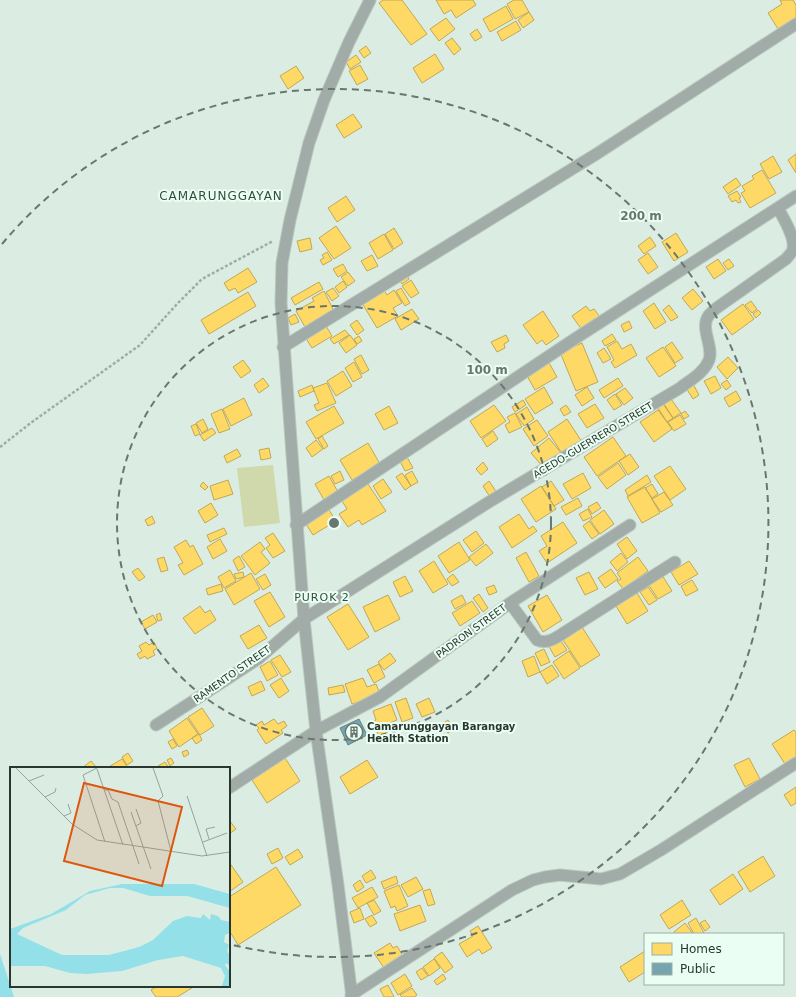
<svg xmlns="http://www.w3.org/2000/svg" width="796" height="997" font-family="'DejaVu Sans',sans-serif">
<rect width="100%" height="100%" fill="#dbede3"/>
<path fill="#cfd9ab" d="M273,465L280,523L244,527L237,468Z"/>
<path fill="#93e0e9" d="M0,954L14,997H0Z"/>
<path fill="#ffd966" stroke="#bfa856" d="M383,0H402L427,34L411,45L379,3Z
M436,0H473L476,5L456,18L451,10L444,14Z
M514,0H522L529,12L515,19L507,4Z
M780,0H793L796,5V18L778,29L768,13L782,4Z
M506,6L513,19L490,32L483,19Z
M529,12L534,20L523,28L518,20Z
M446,18L455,29L439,41L430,29Z
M516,21L521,30L502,41L497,32Z
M477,29L482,37L475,41L470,34Z
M452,38L461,49L454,55L445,43Z
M366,46L371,53L364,58L359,51Z
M435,54L444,69L422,83L413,68Z
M356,55L361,62L350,69L346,62Z
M360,65L368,79L357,85L349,71Z
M296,66L304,78L288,89L280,76Z
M353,114L362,127L344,138L336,125Z
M796,154V173L788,160Z
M773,156L782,172L769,179L760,164Z
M762,170L776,193L750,208L741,193L745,191L742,186L754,179L752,176Z
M736,178L741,185L728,194L723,187Z
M737,191L741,197L739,198L741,202L738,203L736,200L732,202L728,196Z
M346,196L355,210L337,222L328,208Z
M336,226L351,248L334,259L319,238Z
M394,228L403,243L394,249L385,234Z
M676,233L688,252L674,261L662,242Z
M384,234L393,250L378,259L369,243Z
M650,237L656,246L644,254L638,246Z
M310,238L312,249L300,252L297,241Z
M327,252L332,260L323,265L320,260L324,258L322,255Z
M648,253L658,267L648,274L638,260Z
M372,255L378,266L367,271L361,261Z
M718,259L726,271L714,279L706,267Z
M729,259L734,266L728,270L723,263Z
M343,264L347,271L338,277L333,269Z
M248,268L257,282L238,293L235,288L229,291L224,283Z
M348,272L355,281L348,286L341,277Z
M407,275L409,279L402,284L399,280Z
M411,280L419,293L411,298L402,286Z
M343,281L347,287L339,293L335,287Z
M319,282L323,289L295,305L291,298Z
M333,288L339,296L332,301L326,292Z
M401,288L410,303L405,306L396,291Z
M693,289L703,301L692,310L682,298Z
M384,290L387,295L394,290L402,303L393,308L398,316L377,328L362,303Z
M324,291L334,311L305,327L296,311L314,301L312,298Z
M248,292L256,306L209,334L201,320Z
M751,301L757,309L752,313L745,305Z
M654,303L666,322L655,329L643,311Z
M743,304L754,319L732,335L721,320Z
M669,305L678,317L671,321L663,310Z
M586,306L590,311L594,309L600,317L582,330L572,316Z
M412,309L419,319L401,330L395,319Z
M758,310L761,313L756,318L753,314Z
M543,311L559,336L546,345L542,340L537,344L523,325Z
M295,314L299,322L291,325L288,318Z
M357,320L364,330L357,335L350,325Z
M629,321L632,328L624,332L621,325Z
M325,324L332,336L312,348L305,337Z
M345,330L349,335L334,344L330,339Z
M612,334L616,340L605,346L602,341Z
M350,335L357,345L346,353L339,343Z
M506,335L509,341L504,344L505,348L497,352L491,342Z
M359,336L362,341L357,344L354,339Z
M617,341L622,349L631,344L637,355L615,368L611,362L614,360L607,347Z
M672,342L683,358L675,363L665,347Z
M582,343L598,382L576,391L560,352Z
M663,347L676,366L659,377L646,358Z
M604,348L611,359L603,363L597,353Z
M361,355L369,370L362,374L354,359Z
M728,357L738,368L727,379L717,367Z
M243,360L251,371L241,378L233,367Z
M548,361L557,377L535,390L526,374Z
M354,362L362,377L353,382L345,368Z
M343,371L352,386L336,396L327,381Z
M715,376L721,388L711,394L704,381Z
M263,378L269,386L259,393L254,385Z
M618,378L623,386L604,398L599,390Z
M727,380L731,386L726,390L721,384Z
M327,383L336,403L317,411L314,405L319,403L313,388Z
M693,384L699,395L693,399L686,388Z
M312,385L314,391L300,397L298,391Z
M544,387L553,403L535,414L525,399Z
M587,387L594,398L582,406L575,395Z
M625,388L633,398L624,405L616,394Z
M736,391L741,400L729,407L724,398Z
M615,394L622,405L614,410L607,400Z
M244,398L252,415L231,426L223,409Z
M671,399L681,413L673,418L664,404Z
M523,400L526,405L515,412L512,407Z
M595,404L604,418L587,428L578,414Z
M663,404L673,418L667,422L658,408Z
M494,405L506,421L481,438L470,421Z
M566,405L571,412L564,416L560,409Z
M334,406L344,423L316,439L306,422Z
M389,406L398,423L384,430L375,414Z
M527,407L534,419L524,426L516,414Z
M222,409L230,429L219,433L211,414Z
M658,410L672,429L654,442L640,422Z
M685,411L689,416L684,419L681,414Z
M515,413L522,427L509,433L505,425L510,422L507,417Z
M680,415L686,424L674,431L668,422Z
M203,419L208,429L202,433L196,423Z
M567,419L582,442L563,455L548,432Z
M537,420L548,436L534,446L523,429Z
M196,424L200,434L195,436L191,426Z
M212,428L216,433L204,441L200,435Z
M493,431L498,439L487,447L482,439Z
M322,436L328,446L324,449L318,439Z
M613,437L626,456L597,476L584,457Z
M549,438L561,453L543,467L531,453Z
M316,440L323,449L312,457L306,448Z
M368,443L380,464L352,480L340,460Z
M269,448L271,458L261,460L259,450Z
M237,449L241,456L227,463L224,456Z
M630,454L639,467L628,475L619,461Z
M407,457L413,468L405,471L400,461Z
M483,462L488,469L481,475L476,469Z
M618,463L626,475L607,489L598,477Z
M670,466L686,489L670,500L654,476Z
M340,471L344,480L335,484L331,476Z
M412,471L418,482L411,486L405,475Z
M402,473L411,486L405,490L396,477Z
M583,473L591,488L572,499L563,484Z
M647,475L651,482L628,496L625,490Z
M329,476L338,492L324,500L315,484Z
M383,479L392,492L381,499L373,486Z
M228,480L233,494L214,500L210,486Z
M489,481L497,493L490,497L483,486Z
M551,481L564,500L554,506L542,487Z
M203,482L208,487L205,490L200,486Z
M368,484L386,511L362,525L359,520L348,527L339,514L347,509L342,501Z
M652,484L658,494L652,498L645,488Z
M541,486L556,509L536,522L521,499Z
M645,487L660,513L642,523L627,497Z
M664,492L673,505L661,512L652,499Z
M578,498L582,506L566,515L561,507Z
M597,502L601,508L592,514L588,507Z
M211,503L218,515L205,523L198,511Z
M588,509L592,517L583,521L579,514Z
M329,510L336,521L313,535L306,524Z
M604,510L614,524L600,534L590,520Z
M519,514L529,529L533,526L537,531L512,548L499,527Z
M152,516L155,523L148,526L145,520Z
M589,521L599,534L592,539L583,526Z
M563,522L577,543L547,563L539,551L547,546L541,536Z
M224,528L227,534L210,542L207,535Z
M476,531L484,543L472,552L463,540Z
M273,533L285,551L273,558L266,548L270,545L265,538Z
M627,537L637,551L627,559L617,544Z
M220,539L227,551L213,559L207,547Z
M186,540L190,547L193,545L203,564L184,575L178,565L183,563L174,547Z
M260,542L265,549L261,552L270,563L255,575L241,556Z
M459,542L470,560L449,573L438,556Z
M486,544L493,553L476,566L469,557Z
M526,552L539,576L529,582L516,558Z
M621,553L628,562L617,571L610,562Z
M239,556L245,567L238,571L233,560Z
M164,557L168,570L161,572L157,559Z
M638,557L648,571L623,589L617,581L621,579L617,573Z
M434,561L448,584L433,593L419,571Z
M689,561L698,574L679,585L671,572Z
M138,568L145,577L139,581L132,572Z
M611,569L618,579L605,588L598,578Z
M230,570L236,581L224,588L218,577Z
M243,572L244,577L236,579L234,574Z
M589,572L598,589L585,595L576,578Z
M251,573L260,589L234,605L225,589Z
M265,574L271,585L263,590L256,579Z
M453,574L459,582L452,586L447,579Z
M662,575L672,591L658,599L648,584Z
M405,576L413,591L400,597L393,582Z
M692,580L698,590L686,596L681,586Z
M221,584L223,591L208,595L206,589Z
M494,585L497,592L489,595L486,588Z
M648,587L657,600L649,605L640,592Z
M270,592L285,617L269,627L254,601Z
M637,593L648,611L627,624L616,606Z
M479,594L488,608L483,612L473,598Z
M388,595L400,619L375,632L363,607Z
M462,595L466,603L455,609L451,601Z
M547,595L562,620L543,632L528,606Z
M472,601L480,613L460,626L452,613Z
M348,604L369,637L348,650L327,617Z
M200,606L205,613L210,610L216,620L195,634L183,618Z
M160,613L162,620L158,621L156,615Z
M153,615L157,622L145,629L141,622Z
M259,625L267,638L248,649L240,636Z
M582,627L600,655L581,667L563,640Z
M559,638L567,650L555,657L548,645Z
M146,642L149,645L154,642L157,648L153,651L155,655L147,659L145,656L140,659L137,654L142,651L139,646Z
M544,649L550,662L541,666L535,653Z
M569,651L580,668L564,679L553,662Z
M390,653L396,661L384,670L378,662Z
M280,655L291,672L282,677L271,660Z
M534,656L540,672L528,677L522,661Z
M270,661L278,675L267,681L260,667Z
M379,664L385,677L374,683L367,670Z
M552,665L559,676L547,684L540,672Z
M281,678L289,691L279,698L270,685Z
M363,678L367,687L376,684L380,694L352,704L345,684Z
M261,681L265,690L252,696L248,687Z
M343,685L345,692L329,695L328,688Z
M406,698L413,718L402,722L395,702Z
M429,698L435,712L422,717L416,704Z
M391,704L397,720L377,728L374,721L376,720L373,711Z
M202,708L214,726L200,735L188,717Z
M187,718L198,734L179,747L169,731Z
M274,719L278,724L284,721L287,726L281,730L283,733L266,744L257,730L259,728L256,725L262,721L264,725Z
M448,720L454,729L448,733L442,724Z
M392,724L394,729L379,736L377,732Z
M794,730L796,732V761L787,767L772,744Z
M199,734L202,740L196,744L192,738Z
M173,739L177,746L172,749L168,742Z
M187,750L189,754L184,757L182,752Z
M128,753L133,761L127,765L122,757Z
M171,758L174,763L170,766L167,760Z
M285,758L300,781L267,803L252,780Z
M749,758L760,779L745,787L734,765Z
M122,759L128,768H107Z
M367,760L378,777L350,794L340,777Z
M91,761L97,768H82Z
M165,762L169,768H160L158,766Z
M796,787V803L791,806L784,795Z
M229,820L236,829L229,834Z
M278,848L283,858L272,864L267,854Z
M298,849L303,857L290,865L285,857Z
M763,856L775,876L750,892L738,872Z
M229,862L243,882L229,892Z
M276,867L301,905L238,945L229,930V897Z
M371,870L376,878L366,883L362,876Z
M733,874L743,889L720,905L710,890Z
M396,876L398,883L384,889L381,882Z
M416,877L423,889L408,897L401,885Z
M360,880L364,887L357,892L353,885Z
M399,885L408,906L397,911L395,906L391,908L384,891Z
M372,887L378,897L358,908L352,898Z
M430,889L435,904L428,906L423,891Z
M374,900L381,911L374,915L367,903Z
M682,900L691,915L669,929L660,915Z
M420,905L426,921L400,931L394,914Z
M360,908L364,919L354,923L350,912Z
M372,915L377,923L370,927L365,919Z
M696,918L704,933L702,934H694L688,923Z
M705,920L710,927L705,931L700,923Z
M685,923L693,934H675L674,932Z
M478,926L492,948L482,954L479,949L467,957L459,944L473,936L470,931Z
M390,943L393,948L397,946L403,956L384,968L374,953Z
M645,951V972L629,982L620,967Z
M442,952L453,967L445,973L434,958Z
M434,959L440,968L429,976L423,967Z
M422,968L428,976L421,980L416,972Z
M405,974L412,986L398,995L391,983Z
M443,974L446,979L437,985L434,981Z
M388,985L394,997H384L380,989Z
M157,986H195L177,997H156L151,990Z
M412,988L417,995L414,997H402L400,995Z"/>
<path fill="#76a5af" stroke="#5f8489" d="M359,719L367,735L348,745L340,728Z"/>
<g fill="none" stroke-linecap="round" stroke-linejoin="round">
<defs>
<path id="minor" d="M283,347L598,153L796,24
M296,525L576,338L796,196
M510,603L537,640C547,645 557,637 565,632L675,562
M156,725L258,659L304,619L489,502L680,388C690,380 704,373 709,360C714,346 699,328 709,315C712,312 715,309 718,307L786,259C789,255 793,252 793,248C795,236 783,218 778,208
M229,788L316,731L380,697L510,603L630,525
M351,995L512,890L533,880L545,877L560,875L601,879L620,874L661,850L796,763
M352,997L338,885L316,731L304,619L281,303L282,263L290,220L309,143L324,100L349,42L370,0"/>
</defs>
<use href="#minor" stroke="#b9c7bf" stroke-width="13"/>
<path stroke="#a2aca7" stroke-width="2.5" stroke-dasharray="3 2" stroke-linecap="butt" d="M0,447L32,422L140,345L177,304L202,279L273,241"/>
<use href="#minor" stroke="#a1aba7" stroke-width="11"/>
</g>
<g fill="none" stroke="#68776f" stroke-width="2" stroke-dasharray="7 5">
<circle cx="334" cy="523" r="217"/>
<path d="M2 244A434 434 0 1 1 229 944"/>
</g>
<defs>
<symbol id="building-ring" viewBox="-11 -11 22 22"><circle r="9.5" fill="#ebfef3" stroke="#68776f" stroke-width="1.5"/><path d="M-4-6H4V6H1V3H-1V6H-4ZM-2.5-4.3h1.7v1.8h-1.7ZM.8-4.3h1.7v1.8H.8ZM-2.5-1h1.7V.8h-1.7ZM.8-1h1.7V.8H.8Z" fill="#68776f"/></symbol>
</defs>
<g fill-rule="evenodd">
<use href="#building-ring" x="344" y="722" width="20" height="20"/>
</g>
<g text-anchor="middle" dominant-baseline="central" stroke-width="4" stroke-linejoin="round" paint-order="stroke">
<g font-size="10" fill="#2a3730" stroke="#ebfef3">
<text transform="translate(593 440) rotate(-31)">ACEDO-GUERRERO STREET</text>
<text transform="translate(471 631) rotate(-36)">PADRON STREET</text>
<text transform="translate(232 674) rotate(-35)">RAMENTO STREET</text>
</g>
<g font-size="10" font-weight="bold" fill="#2a3730" stroke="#ebfef3" text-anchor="start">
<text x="367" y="726">Camarunggayan Barangay<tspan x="367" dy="12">Health Station</tspan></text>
</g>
<g font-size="11" letter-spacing="1" fill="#324d3e" stroke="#ebfef3">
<text x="322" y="597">PUROK 2</text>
</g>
<g font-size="12" letter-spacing="1" fill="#324d3e" stroke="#ebfef3">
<text x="221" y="196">CAMARUNGGAYAN</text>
</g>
</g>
<g transform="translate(10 767)">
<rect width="220" height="220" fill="#dbede3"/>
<path d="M112,117H184L220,127V141L177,129H140L113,121H100L75,128L56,143L13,161L7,167L52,188H99L129,180L143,173L163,154L177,149L191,151L193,147L200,153L201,147L208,149L211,153L220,155V166L215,168L214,175L219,178L217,184L220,189V199L216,196L215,198L220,205V219H212L215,209L211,201L173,189L148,193L112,204L77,207L60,206L35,199H0V162L41,147L80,124Z" fill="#93e0e9"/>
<path fill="none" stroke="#94a49b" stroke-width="1" d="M6,1L62,57L87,73L192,89L220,85M87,1L73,8L95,75M143,1L153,29L148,34L161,84M87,2L113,78M19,14L34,8M94,23H98L102,32L108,35L129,97M177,29L197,89M35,30L45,25L46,21M126,42L131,56L126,59M121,45L141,102M54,49L61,46L58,37M199,72L196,62L205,60M193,75L217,66"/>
<path fill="#de570e" fill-opacity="0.15" stroke="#de570e" stroke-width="2" d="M74,16L172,40L152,119L54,94Z"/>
<rect width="220" height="220" fill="none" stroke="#2a3730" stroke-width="2"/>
</g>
<circle cx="334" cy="523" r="6" fill="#68776f" stroke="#ebfef3" stroke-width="2"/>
<g font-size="12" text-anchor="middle" font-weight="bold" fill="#68776f" stroke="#ebfef3" stroke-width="4" stroke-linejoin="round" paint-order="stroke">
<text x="641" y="220">200 m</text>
<text x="487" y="374">100 m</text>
</g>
<rect x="644" y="933" width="140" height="52" fill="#ebfef3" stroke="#9eaea5"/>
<rect x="652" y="943" width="20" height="12" fill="#ffd966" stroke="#9eaea5"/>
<text x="680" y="953" font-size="12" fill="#2a3730">Homes</text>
<rect x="652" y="963" width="20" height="12" fill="#76a5af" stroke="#9eaea5"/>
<text x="680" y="973" font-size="12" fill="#2a3730">Public</text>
</svg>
